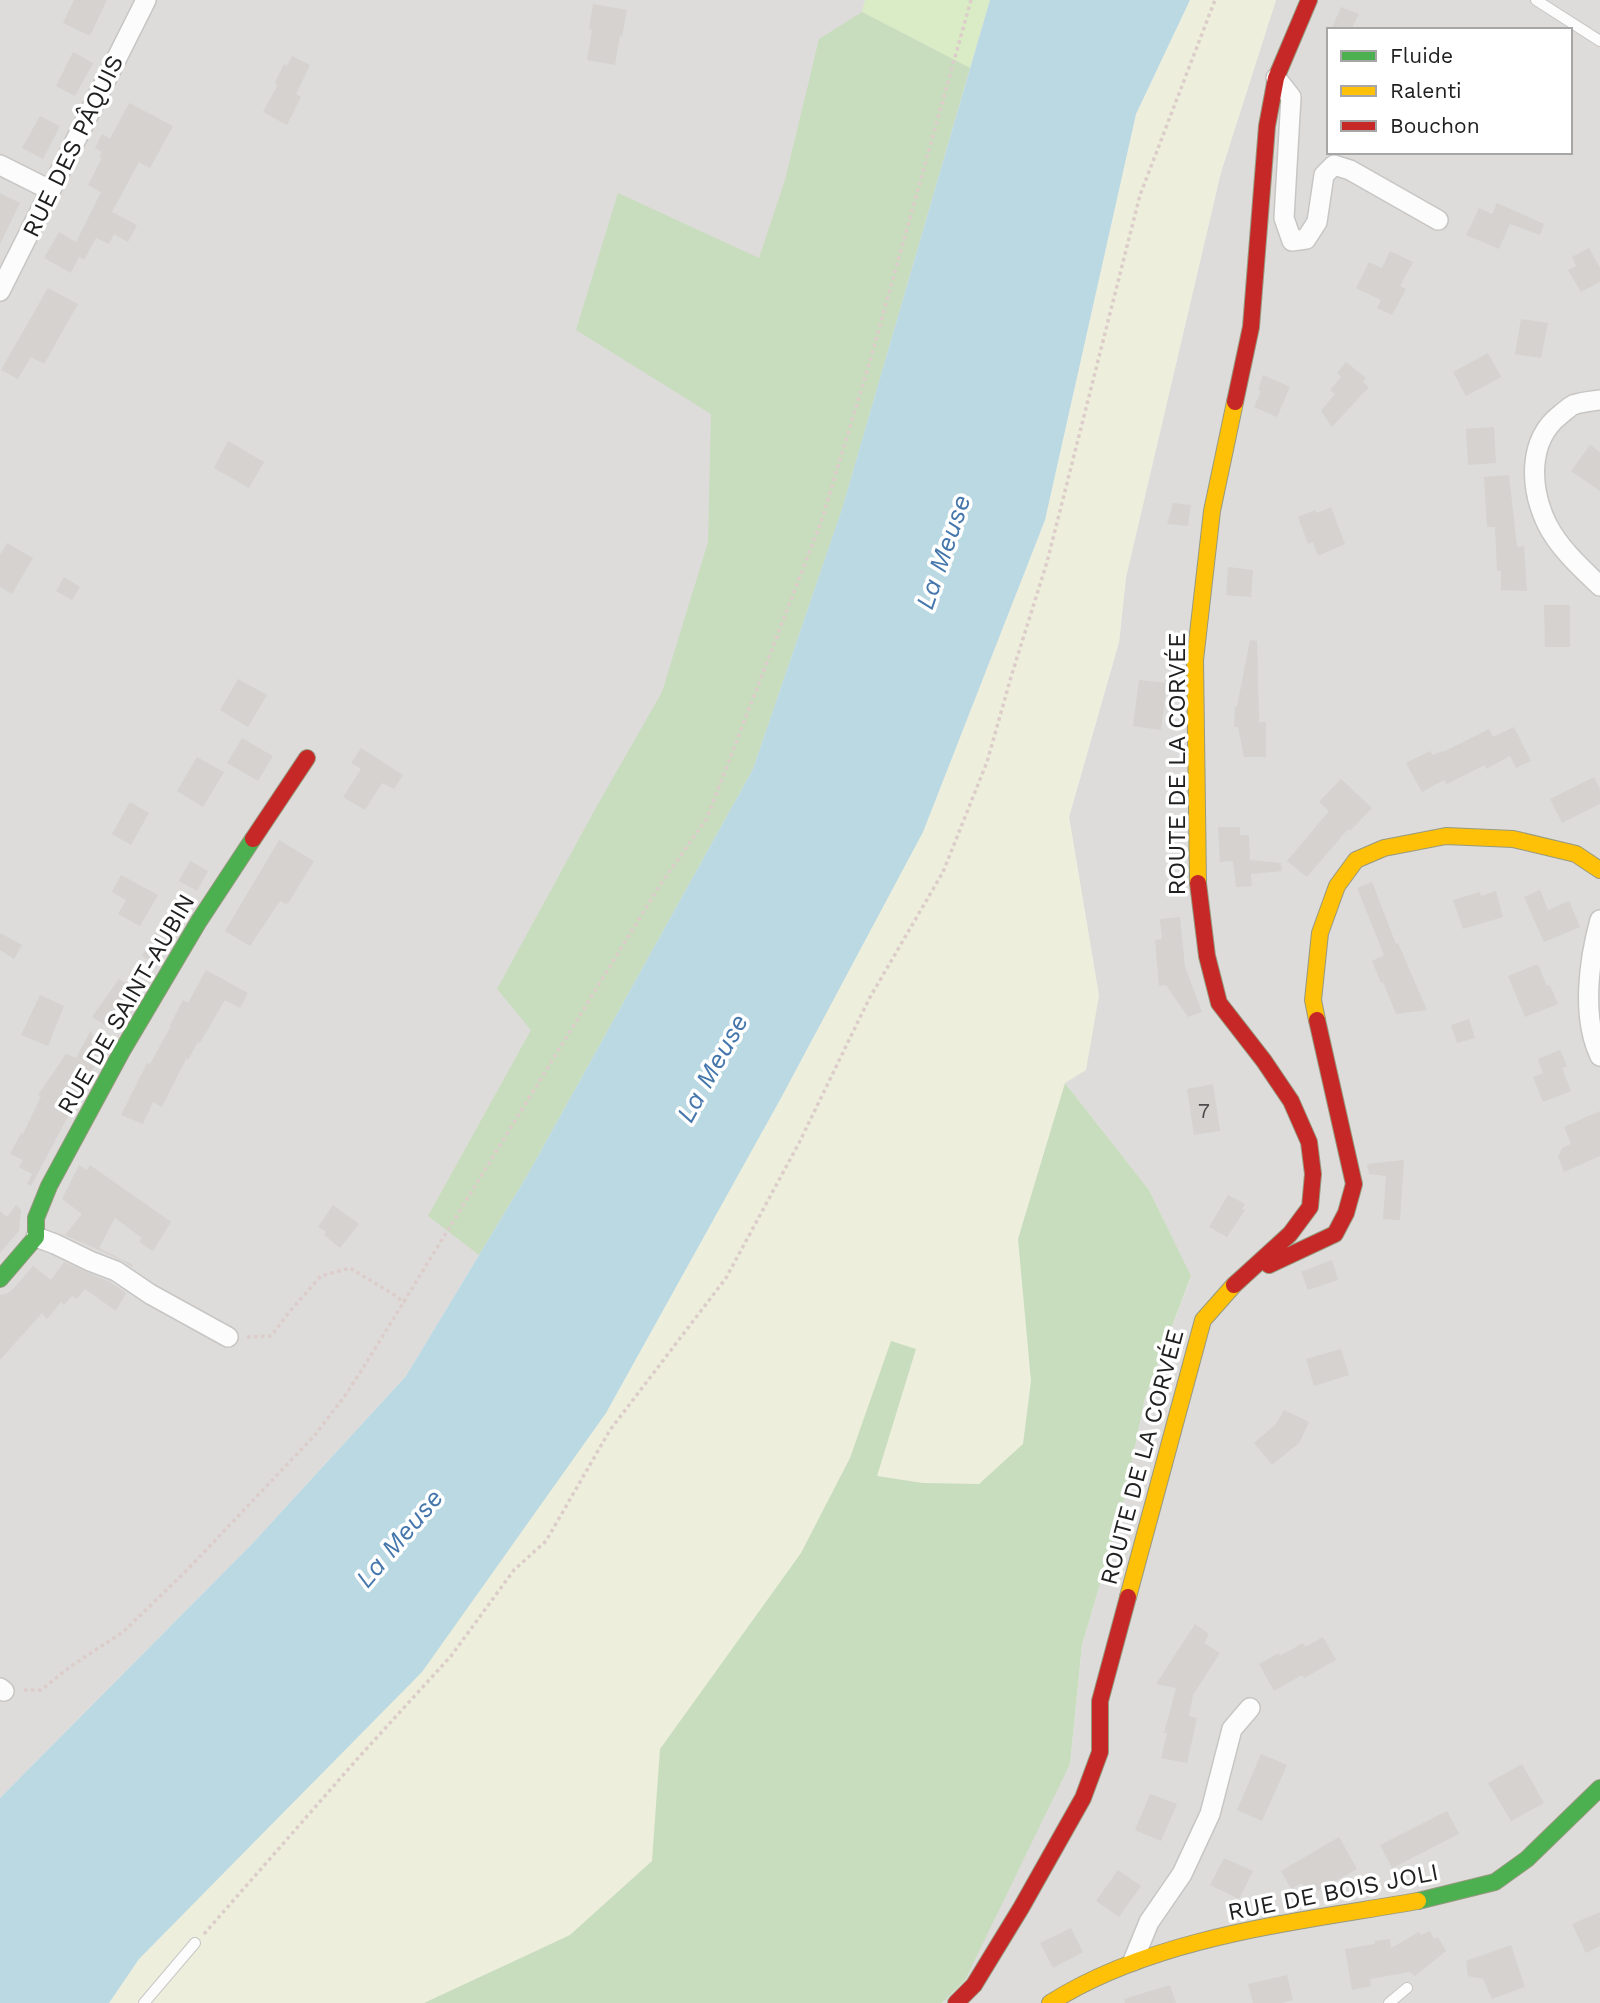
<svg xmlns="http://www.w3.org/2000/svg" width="1600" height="2003" font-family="'Work Sans',sans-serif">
<rect width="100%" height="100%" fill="#eeece9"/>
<path fill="#dddcda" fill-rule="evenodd" d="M0,0H990L842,509L753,769L528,1174L406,1376L250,1546L0,1798Z
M1276,0H1600V2003H943L1070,1764L1082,1645L1122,1509L1145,1398L1191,1277L1149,1190L1065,1083L1099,996L1069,817L1119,642L1126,577L1221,172ZM1329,30H1570V152H1329Z"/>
<path fill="#edeedc" d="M1190,0H1276L1221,172L1126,577L1119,642L1069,817L1099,996L1086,1070L1065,1083L1018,1239L1031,1381L1023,1444L979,1484L923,1483L876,1476L916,1350L850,1458L801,1553L661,1749L652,1861L570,1935L424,2003H109L139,1959L606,1413L781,1098L923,832L1045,520L1136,114Z"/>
<path fill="#daecc6" d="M865,0H990L970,68L862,12Z"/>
<path fill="#c8ddbd" d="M862,12L970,68L842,509L753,769L528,1174L479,1255L428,1216L531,1030L497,989L598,804L662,692L708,542L711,414L576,330L618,193L759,258L785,180L819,39Z
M1065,1083L1149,1190L1191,1276L1145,1398L1122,1509L1082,1645L1070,1764L965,1980L942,2003H424L570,1935L652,1861L660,1749L801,1553L850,1458L891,1341L916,1349L877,1476L923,1483L979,1484L1023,1444L1031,1381L1018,1239Z"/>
<path fill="#bbd9e3" d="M990,0H1190L1136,114L1045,520L923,832L781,1098L606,1413L422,1672L139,1959L109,2003H0V1798L250,1546L406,1376L528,1174L753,769L842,509Z"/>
<path fill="#d5d2d0" d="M74,0H107L90,36L63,23Z
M593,4L627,10L622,36L620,35L615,65L587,60L592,30L589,29Z
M1341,7L1359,14L1351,30H1331Z
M73,52L93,63L75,96L56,86Z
M292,56L310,65L296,94L301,97L287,125L263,112L277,86L275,82L284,64L287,66Z
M129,103L173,126L150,168L139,162L112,212L137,225L128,242L114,234L109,244L96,238L84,260L79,257L71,273L44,258L59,232L76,242L101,192L88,185L102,158L99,157L102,152L95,148L102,134L110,139Z
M40,116L60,126L43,159L22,148Z
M0,193L20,203L0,244Z
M1497,203L1544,224L1540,235L1510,224L1499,249L1466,235L1479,208L1492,214Z
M1589,248L1600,268V282L1581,292L1568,270L1576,266L1572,257Z
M1390,251L1413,262L1400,286L1406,289L1392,315L1377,308L1381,300L1356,288L1369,262L1382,268Z
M48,288L78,304L44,364L31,357L18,379L1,370Z
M1521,319L1548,323L1541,358L1515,354Z
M1488,353L1501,377L1466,396L1453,372Z
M1346,362L1366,378L1363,382L1369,387L1332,427L1321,411L1335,394L1330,390L1341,377L1337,373Z
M1263,375L1290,387L1277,417L1254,407L1261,391L1258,390Z
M1494,427L1496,463L1468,465L1466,429Z
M228,441L264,462L249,488L214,468Z
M1590,445L1600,452V491L1571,471Z
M1509,475L1517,547L1524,546L1527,591L1501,590V571H1497L1495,527H1487L1484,477Z
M1173,503L1191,505L1188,526L1167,524Z
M1331,507L1345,544L1318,556L1313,542L1308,544L1298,517L1315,510L1317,513Z
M7,543L33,558L12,594L0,587V555Z
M1228,567L1253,570L1251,597L1226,595Z
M64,577L80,587L72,600L56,591Z
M1544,605H1570V647H1545Z
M1250,640L1257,641L1259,722H1266V757H1244L1238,727H1234L1235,706L1237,707Z
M238,679L267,695L248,727L220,710Z
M1139,680L1167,683L1161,730L1133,726Z
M1514,727L1531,761L1516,768L1510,756L1486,769L1485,765L1447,784L1444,780L1422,792L1406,763L1430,751L1433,755L1443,751V752L1489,729L1493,737Z
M242,738L273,756L258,781L227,763Z
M361,748L403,775L394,789L382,783L365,810L343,797L361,769L351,763Z
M197,757L224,772L203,807L177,791Z
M1594,777L1600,789V804L1562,823L1550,799Z
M1341,779L1372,808L1350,831L1348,829L1307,877L1287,861L1329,811L1319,802Z
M130,802L149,813L131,845L112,834Z
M1218,827H1240V835H1249L1250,860L1281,863L1282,871L1251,874L1252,886L1236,887L1233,861L1220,862Z
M279,840L314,861L289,902L286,904L280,901L250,946L225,931Z
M190,861L208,871L197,891L179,881Z
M121,875L158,895L140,926L118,914L126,900L112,892Z
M1372,882L1396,944L1398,943L1427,1010L1396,1014L1383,982L1381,983L1372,961L1384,955L1357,888Z
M1540,890L1548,910L1569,901L1580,927L1544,942L1524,897Z
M1496,891L1503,917L1463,929L1453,900L1480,892L1481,896Z
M1180,917L1185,967L1202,1012L1188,1017L1166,985L1159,986L1155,940L1162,939L1160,919Z
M156,931L170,938L155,963L142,956Z
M0,933L22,945L14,959L0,950Z
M1538,964L1547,986L1550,985L1558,1004L1525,1017L1508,976Z
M206,970L248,993L240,1008L225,1000L200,1043L198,1042L188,1060L186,1059L162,1107L153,1102L143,1124L121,1115L147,1063L150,1064L171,1026L170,1025L183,1000L188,1003Z
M119,979L139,990L115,1031L92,1017Z
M40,995L64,1006L48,1046L21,1035Z
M1469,1019L1475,1038L1457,1043L1451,1025Z
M91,1030L98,1054L94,1067L31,1186L27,1184L32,1174L19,1167L23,1160L10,1154L21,1133L23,1134L41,1096L38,1095L66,1054L76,1058Z
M1560,1050L1567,1066L1562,1068L1571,1091L1543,1102L1533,1077L1543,1073L1538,1059Z
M1213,1084L1220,1131L1194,1135L1187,1089Z
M1600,1111V1156L1564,1172L1558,1157L1562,1148L1571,1144L1564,1127Z
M1404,1160L1400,1220L1383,1219L1386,1176L1369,1174L1367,1164Z
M79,1165L87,1170L90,1165L171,1222L153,1251L139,1242L142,1238L115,1218L99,1248L133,1265L132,1267L121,1260L65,1235L82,1214L62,1199Z
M1228,1195L1245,1204L1242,1209L1245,1210L1227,1237L1209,1227Z
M16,1205L21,1210L19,1231L0,1253V1211L7,1217Z
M333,1205L359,1224L340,1248L324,1235L326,1232L318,1227Z
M1332,1260L1338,1280L1308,1290L1301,1272Z
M64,1262L110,1282L126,1293L116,1311L85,1289L77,1299L72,1296L64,1305L61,1302L47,1319L42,1313L0,1360V1295L6,1294L12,1290L33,1266L51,1280Z
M1341,1349L1349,1375L1314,1386L1306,1359Z
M1284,1410L1309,1422L1299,1443L1272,1465L1254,1443L1276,1424Z
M1195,1624L1209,1634L1204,1643L1220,1653L1193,1695L1189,1716L1197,1718L1187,1763L1161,1758L1167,1733H1164L1176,1688L1156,1684Z
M1323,1637L1336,1660L1304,1678L1302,1675L1274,1691L1259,1664L1279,1653L1280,1656L1303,1643L1305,1647Z
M1261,1754L1287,1765L1262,1821L1237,1810Z
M1522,1764L1544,1803L1511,1821L1488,1783Z
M1150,1794L1177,1804L1161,1841L1135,1830Z
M1447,1811L1459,1834L1392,1868L1380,1845Z
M1339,1837L1357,1869L1309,1896L1302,1883L1291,1889L1281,1871Z
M1224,1858L1253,1871L1239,1899L1210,1885Z
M1118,1870L1141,1886L1119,1917L1096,1901Z
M1600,1912V1946L1586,1953L1572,1924Z
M1071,1928L1083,1952L1053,1968L1040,1943Z
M1430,1931L1434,1939L1438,1937L1446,1951L1415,1976L1410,1972L1370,1979L1371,1986L1352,1990L1345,1949L1375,1944L1374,1941L1390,1939L1391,1948L1419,1932L1421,1935Z
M1511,1945L1525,1987L1492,1999L1483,1979L1468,1976L1466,1961Z
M1287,1975L1293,2000L1281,2003H1253L1248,1984Z
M1170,1985L1176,2003H1125L1124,1999Z"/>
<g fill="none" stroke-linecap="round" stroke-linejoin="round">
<defs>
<path id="lane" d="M1536,0L1600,41
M144,2003L195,1943
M1389,2003L1407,1988"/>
<path id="street" d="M1276,78L1291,97L1284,218L1292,241L1306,239L1317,222L1324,175L1334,165L1350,170L1438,220
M0,165L50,190
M0,291L146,0
M1600,400C1592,401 1581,402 1573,405C1569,407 1564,412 1560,415C1527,441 1530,489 1547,524C1559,548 1581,568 1600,586
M1600,920C1589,960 1581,1017 1600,1056
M36,1237L55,1244L90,1261L116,1271L150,1294L228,1337
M0,1688L4,1691
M1133,1961L1149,1922L1182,1874L1210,1814L1232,1729L1250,1708"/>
<path id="fast" d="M0,1279L36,1237V1218L49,1186L122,1051L199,921L253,839
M1418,1901L1495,1882L1527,1859L1600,1788"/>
<path id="slow" d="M1198,883L1195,660L1212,511L1235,402
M1317,1020L1313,1000L1320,933L1337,886L1356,860L1384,848L1446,836L1513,839L1576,854L1600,870
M1128,1597L1203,1320L1234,1285
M1050,2003C1156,1936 1297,1922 1418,1901"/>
<path id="jam" d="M1235,402L1251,327L1267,126L1276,78L1309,0
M253,839L307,758
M1198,883L1207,956L1219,1003L1264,1061L1291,1101L1309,1142L1313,1174L1310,1207L1290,1234L1234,1285
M1269,1265L1335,1234L1346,1213L1354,1184L1317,1020
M956,2003L974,1985L1021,1908L1083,1798L1100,1752V1701L1128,1597"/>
</defs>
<use href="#lane" stroke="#c7c6c5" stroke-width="12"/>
<use href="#street" stroke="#c7c6c5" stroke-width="22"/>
<use href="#fast" stroke="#97997f" stroke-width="18"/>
<use href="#slow" stroke="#97997f" stroke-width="18"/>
<use href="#jam" stroke="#97997f" stroke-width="18"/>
<path stroke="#dccdca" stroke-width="3.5" stroke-dasharray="3.5 3.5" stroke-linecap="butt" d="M247,1337L271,1336L290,1311L321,1276L350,1268L396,1296L404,1303
M24,1690H41L71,1666L123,1632L187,1570L315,1435L347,1393L368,1360L660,885L707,818L821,522L870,361L971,0
M204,1934L359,1757L451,1656L514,1570L546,1541L610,1430L726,1278L799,1143L869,999L943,872L987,762L1011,677L1047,562L1140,195L1215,0"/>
<use href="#lane" stroke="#fcfcfc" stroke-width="10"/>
<use href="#street" stroke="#fcfcfc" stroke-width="19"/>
<use href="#fast" stroke="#4caf50" stroke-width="16"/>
<use href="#slow" stroke="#ffc107" stroke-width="16"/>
<use href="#jam" stroke="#c62828" stroke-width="16"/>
</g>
<g text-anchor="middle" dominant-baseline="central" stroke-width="7" stroke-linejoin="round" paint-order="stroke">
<g font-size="21" fill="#4d4c4c">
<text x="1204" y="1110">7</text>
</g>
<g font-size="24" fill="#202020" stroke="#fff">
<text transform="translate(73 146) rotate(-64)">RUE DES PÂQUIS</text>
<text transform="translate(1177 764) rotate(-90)">ROUTE DE LA CORVÉE</text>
<text transform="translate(126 1004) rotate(-60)">RUE DE SAINT-AUBIN</text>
<text transform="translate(1142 1457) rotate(-75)">ROUTE DE LA CORVÉE</text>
<text transform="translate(1333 1892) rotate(-11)">RUE DE BOIS JOLI</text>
</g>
<g font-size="26" font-style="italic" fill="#4577ac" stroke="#fff">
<text transform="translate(943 552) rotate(-71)">La Meuse</text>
<text transform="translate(712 1068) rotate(-61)">La Meuse</text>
<text transform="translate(399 1538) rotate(-50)">La Meuse</text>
</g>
</g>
<rect x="1327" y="28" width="245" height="126" fill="#ffffff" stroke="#a6a6a6" stroke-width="2"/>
<rect x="1341" y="51" width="35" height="10" fill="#4caf50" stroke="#a6a6a6" stroke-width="2"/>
<text x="1390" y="63" font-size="21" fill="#202020">Fluide</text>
<rect x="1341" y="86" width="35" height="10" fill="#ffc107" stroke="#a6a6a6" stroke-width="2"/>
<text x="1390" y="98" font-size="21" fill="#202020">Ralenti</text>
<rect x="1341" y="121" width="35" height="10" fill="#c62828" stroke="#a6a6a6" stroke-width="2"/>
<text x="1390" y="133" font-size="21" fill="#202020">Bouchon</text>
</svg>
